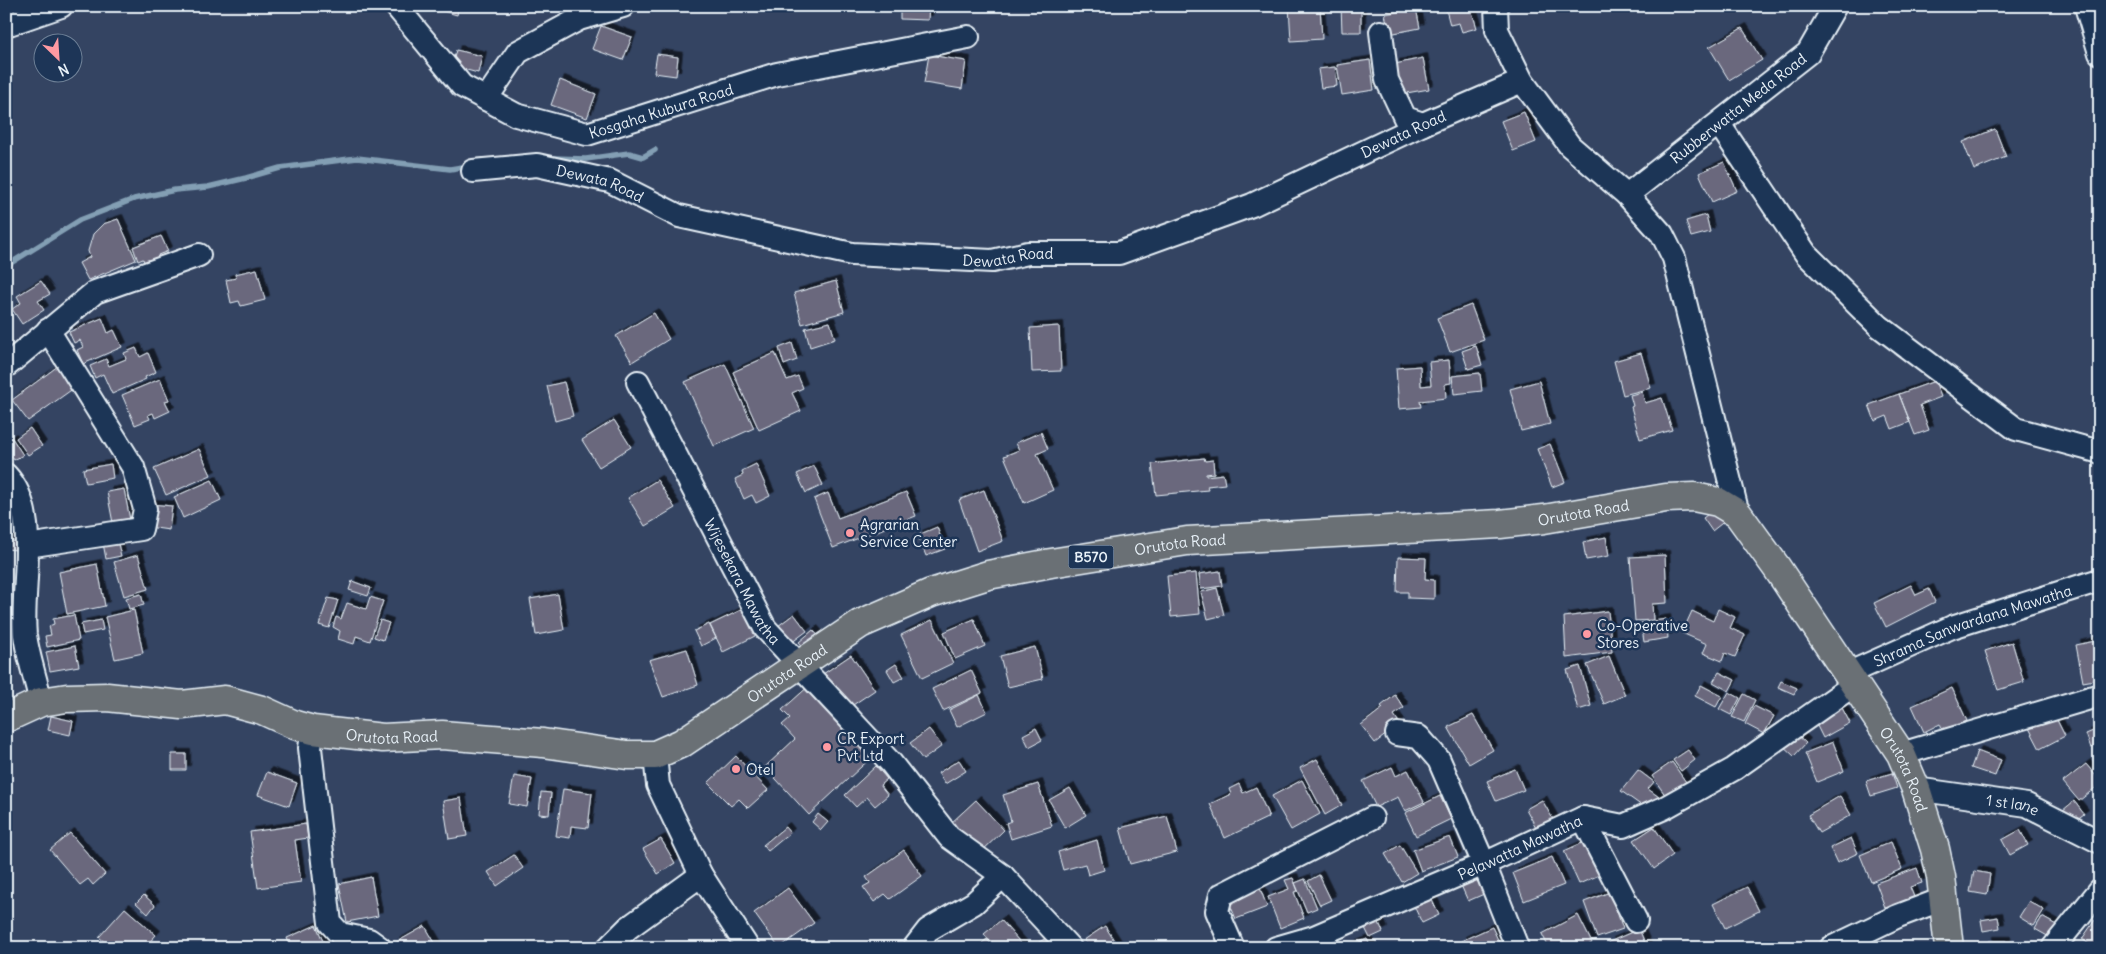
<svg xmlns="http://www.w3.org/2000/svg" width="2106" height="954" font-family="Delius,sans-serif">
<defs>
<filter id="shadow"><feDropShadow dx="4.5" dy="-4.5" stdDeviation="0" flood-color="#0009"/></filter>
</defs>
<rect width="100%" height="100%" fill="#344462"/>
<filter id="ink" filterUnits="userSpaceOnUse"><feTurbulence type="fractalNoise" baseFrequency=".02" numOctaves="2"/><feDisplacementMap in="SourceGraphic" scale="10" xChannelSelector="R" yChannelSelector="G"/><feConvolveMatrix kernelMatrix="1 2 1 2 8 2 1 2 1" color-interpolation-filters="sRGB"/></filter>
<g filter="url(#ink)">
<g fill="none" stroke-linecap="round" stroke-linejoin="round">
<path stroke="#839fb4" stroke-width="5.5" d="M553,158L586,159L629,153L643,157L655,150
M6,266L80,220L134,199L175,190L208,187L246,178L280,168L357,158L450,169L469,166"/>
</g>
<path fill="#6a687d" stroke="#e8f1f8" filter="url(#shadow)" d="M437,6H459L457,15L436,9Z
M900,6H929L928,20L900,19Z
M1289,6H1320L1322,39L1291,41Z
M1341,6H1361V32H1342Z
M1445,6H1470L1477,28L1462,32L1459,23L1450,25Z
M1416,8L1420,28L1389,34L1385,14Z
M601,26L632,37L623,60L592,49Z
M1742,28L1762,60L1729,80L1709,47Z
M456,50L482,56L478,73L452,66Z
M657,54L678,57L676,76L654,73Z
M929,55L966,61L962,89L924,83Z
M1423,58L1429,89L1401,94L1395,64Z
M1370,60L1374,90L1342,95L1337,65Z
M1335,67L1337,86L1321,88L1318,69Z
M560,80L596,94L587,118L551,105Z
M1524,112L1536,142L1513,151L1501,121Z
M1995,129L2006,157L1974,170L1963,142Z
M1724,162L1737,191L1712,202L1699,173Z
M1706,215L1710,232L1691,237L1686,221Z
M118,219L136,260L88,280L79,263L90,257L88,251L93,234L103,224Z
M161,236L168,251L158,255L162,263L147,269L143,259L138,261L133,247Z
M257,269L265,300L241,306L239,301L231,303L226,280L236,278L235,274Z
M41,281L50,294L38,301L44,310L22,324L12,309L21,303L17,296Z
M836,281L844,312L802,324L794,293Z
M1471,305L1484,340L1450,352L1437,318Z
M654,313L669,339L632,362L616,336Z
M102,318L108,333L114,330L122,347L83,364L77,350L83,347L80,340L74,343L69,332Z
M830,322L835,339L810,347L805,328Z
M1059,326L1061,371L1032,372L1030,328Z
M792,343L797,360L784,365L779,348Z
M1476,346L1482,365L1468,369L1462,351Z
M136,348L140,357L148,353L156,372L145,377L146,379L112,394L103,374L95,378L90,366L106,359L109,366L126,359L124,353Z
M775,353L787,380L798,376L803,388L792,393L801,411L759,430L733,372Z
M1641,353L1651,388L1623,395L1614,361Z
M1449,360L1451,383L1445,384L1446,398L1420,401L1421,407L1399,409L1396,368L1420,366L1421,386L1431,385L1429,362Z
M725,364L754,428L714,446L685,382Z
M58,366L74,388L28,421L12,400Z
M1480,373L1482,391L1454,394L1452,376Z
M160,379L169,400L165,401L170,411L155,418L153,413L148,415L150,419L135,425L122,395Z
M1539,381L1550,424L1521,431L1510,389Z
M1935,381L1941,397L1920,405L1929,430L1915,435L1899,394Z
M564,382L573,416L555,421L547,386Z
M1642,392L1645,403L1662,398L1672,430L1640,439L1631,407L1633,406L1630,395Z
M1899,394L1910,422L1892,429L1887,416L1875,421L1869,405Z
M614,420L631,447L599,467L582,440Z
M30,428L42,446L28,455L16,438Z
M1041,432L1048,449L1037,454L1053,490L1024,503L1004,456L1019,450L1016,443Z
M12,438L23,455L14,460L6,448V442Z
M1550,444L1565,482L1552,487L1537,449Z
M199,449L211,475L166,495L154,469Z
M1204,458L1205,461L1213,460L1214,473L1206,474V476L1223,474L1225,484L1207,486L1208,490L1156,495L1152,464Z
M111,464L113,478L86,483L83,469Z
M756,464L770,496L756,503L752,495L744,499L735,479L743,475L742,471Z
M814,466L823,485L806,493L797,474Z
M212,480L221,500L183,518L174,497Z
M657,480L675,508L645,526L628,498Z
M124,489L130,520L113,523L107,492Z
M984,490L1003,541L977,551L959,500Z
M906,492L916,516L833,548L814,499L828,493L838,518Z
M151,504L172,506L169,530L148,527Z
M1717,507L1726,520L1712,531L1703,518Z
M937,527L945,549L926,556L918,535Z
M1606,537L1609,556L1586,560L1583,542Z
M6,540L18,542L17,550L6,549Z
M117,540L121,556L106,559L103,543Z
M138,555L148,589L124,596L114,562Z
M1665,555L1667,603L1652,604L1653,620L1635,621L1630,557Z
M1398,557L1426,558L1425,579L1434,580V599L1408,598V592H1397Z
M97,564L105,606L67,614L59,572Z
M1220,571L1222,586L1201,589L1199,574Z
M1196,573L1200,614L1171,617L1167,576Z
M352,581L371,588L368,596L349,590Z
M1911,585L1916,595L1929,589L1935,602L1886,627L1874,603Z
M1217,588L1224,615L1208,619L1201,592Z
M141,594L144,605L129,609L126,598Z
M558,594L564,630L536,635L530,599Z
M370,597L383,601L370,641L356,636L354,644L338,639L340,631L333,627L336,617L341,619L347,603L366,609Z
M328,598L338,600L329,628L319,625Z
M743,609L757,635L723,652L710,625Z
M1718,609L1735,617L1730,628L1745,635L1735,657L1725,653L1722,661L1703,653L1707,644L1682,633L1692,611L1713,621Z
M134,610L143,653L115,659L105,617Z
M1608,611L1612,652L1566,658L1564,617Z
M794,614L807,631L791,643L778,626Z
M74,615L79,640L47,647L45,636L51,635L49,626L54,624L53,619Z
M974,619L985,646L955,659L944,632Z
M1666,619L1668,638L1644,642L1641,623Z
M101,620L103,630L83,634L81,624Z
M380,620L389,623L383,640L374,637Z
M932,620L953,663L922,678L901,635Z
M709,624L716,638L701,646L694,631Z
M813,630L822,640L808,652L799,642Z
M2100,640V679L2083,682L2076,645Z
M2012,642L2024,682L1998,690L1985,651Z
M75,646L79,666L50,671L46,652Z
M1035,647L1043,679L1008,687L1000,656Z
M687,649L698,685L663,697L649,660Z
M851,655L875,690L847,709L823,674Z
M1609,656L1625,695L1604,704L1587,665Z
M896,664L904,677L894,682L887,670Z
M1580,666L1591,706L1578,710L1567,670Z
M971,670L982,693L943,711L932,689Z
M1719,672L1735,680L1729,691L1713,682Z
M1781,681L1797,688L1794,694L1778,687Z
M810,685L874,755L809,815L765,767L795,739L782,725L790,718L782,710Z
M1701,685L1722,696L1716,707L1695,696Z
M1952,688L1967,721L1943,732L1940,724L1924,732L1912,706Z
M1729,692L1740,698L1731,715L1719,709Z
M1744,694L1755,700L1744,722L1732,717Z
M979,695L987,712L957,727L949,710Z
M1395,695L1404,708L1394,715L1400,724L1375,743L1361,725L1383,708L1381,706Z
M1754,706L1774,716L1764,734L1745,724Z
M1841,706L1850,723L1823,738L1814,720Z
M1473,715L1493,750L1469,764L1448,727Z
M51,716L73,721L70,735L48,730Z
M2055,716L2065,736L2040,749L2029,728Z
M1036,728L1042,740L1029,747L1023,735Z
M2100,728V744L2091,748L2086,734Z
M929,729L942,746L923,760L910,743Z
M1793,731L1806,743L1794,756L1781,744Z
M1833,742L1844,771L1817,782L1805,753Z
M1688,750L1695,760L1681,771L1673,760Z
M1977,751L2001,760L1995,776L1971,768Z
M172,754H186V770H172Z
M736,756L768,790L748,808L739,799L731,806L708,783Z
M1317,759L1342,805L1325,815L1300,768Z
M959,760L966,771L945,784L938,773Z
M1672,762L1688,785L1668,799L1652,776Z
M2086,764L2100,781V784L2079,801L2063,782Z
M876,766L887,779L880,785L888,795L875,806L867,797L856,807L845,795Z
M1392,767L1396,776L1408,770L1424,802L1405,811L1398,797L1376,807L1363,781Z
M1515,769L1524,790L1496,801L1487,781Z
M1638,770L1654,782L1648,789L1659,797L1649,811L1621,791Z
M267,772L297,783L289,806L258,795Z
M1892,773L1897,788L1871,796L1866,781Z
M514,776L532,779L527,807L509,804Z
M1302,780L1320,814L1291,830L1272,796Z
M1038,784L1052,826L1011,839L1006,823L1011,821L1003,795Z
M1239,784L1243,793L1256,787L1269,817L1225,838L1210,804L1231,794L1229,789Z
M1070,788L1086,815L1065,828L1049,800Z
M563,789L592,793L588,828L571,826L570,838L556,836Z
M541,792L551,793L549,815L539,814Z
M1440,796L1451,819L1416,836L1405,813Z
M1840,796L1851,815L1819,833L1808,815Z
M461,798L467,836L449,839L443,801Z
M976,800L1004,830L979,854L950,824Z
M1542,800L1554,821L1538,831L1526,809Z
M2074,801L2084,814L2072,823L2062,811Z
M818,814L828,822L821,830L812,822Z
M1167,816L1177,852L1130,864L1120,828Z
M306,824L308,838L295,840L301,882L258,888L250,832Z
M785,827L790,833L768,851L763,845Z
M1654,827L1673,855L1654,869L1634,840Z
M2020,830L2028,845L2010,855L2002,840Z
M70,833L105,874L93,885L88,879L80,885L50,850Z
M1450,837L1458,857L1421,871L1413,850Z
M1851,838L1858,853L1837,863L1830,848Z
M661,839L675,863L658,874L643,849Z
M1591,839L1606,872L1579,884L1564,851Z
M1097,840L1104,870L1088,875L1085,864L1063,870L1058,852Z
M1891,842L1902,869L1871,882L1860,855Z
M1400,845L1417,873L1402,882L1385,854Z
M904,850L922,876L890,899L885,894L874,902L863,887L870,883L866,877Z
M514,855L523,868L497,886L488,872Z
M1552,857L1564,885L1524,901L1513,873Z
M1917,868L1922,883L1910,887L1916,902L1887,913L1876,883Z
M1974,871L1990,874L1987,895L1970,892Z
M1319,875L1331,900L1320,905L1308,881Z
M1475,876L1484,894L1468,901L1460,883Z
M371,877L378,916L347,922L339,884Z
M1293,878L1298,891L1294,892L1304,918L1280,928L1268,897L1289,889L1285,880Z
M1305,879L1317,908L1307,912L1295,883Z
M1747,887L1759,911L1725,928L1713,904Z
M788,888L814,923L779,948L754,913Z
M1260,888L1267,907L1236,919L1228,900Z
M1610,892L1623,929L1597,938L1584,902Z
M144,895L155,905L148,914L136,903Z
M1430,896L1439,915L1422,923L1413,904Z
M2029,901L2044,910L2034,926L2019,917Z
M125,908L156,935L144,948H111L99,937Z
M1578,915L1592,943L1582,948H1549L1542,934Z
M1998,917L2000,928L1983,931L1981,920Z
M2042,917L2058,926L2051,938L2035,929Z
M1377,918L1383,932L1370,938L1363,924Z
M1001,920L1024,947L1023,948H996L984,934Z
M2095,920L2100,924V946L2096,943L2093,947L2082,939Z
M316,925L326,948H291L287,938Z
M425,926L438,948H397L395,943Z
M1105,926L1119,948H1089L1084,940Z
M1492,927L1500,944L1491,948H1464L1461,941Z
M1639,929L1647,948H1611L1609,942Z
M1052,935L1059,948H1043L1039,942Z
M987,939L994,948H976Z
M1367,939L1371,948H1345Z
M1989,941H2006V948H1989Z"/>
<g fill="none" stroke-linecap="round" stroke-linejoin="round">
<defs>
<g id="minor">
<path id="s1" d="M396,6L462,86L516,115L587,134L777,74L968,37"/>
<path d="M1496,6L1497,30L1522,81L1570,146L1627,195L1662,234L1674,258L1738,514"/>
<path d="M2086,6L2100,53"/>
<path d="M6,25L61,6"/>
<path d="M1381,32L1387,80L1405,118L1423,124"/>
<path d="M486,99L518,52L579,19L623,6"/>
<path d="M1719,124L1806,254L1879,326L2016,429L2100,452"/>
<path id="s2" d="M473,171L537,165L610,181L679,216L852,254L992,261L1028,253H1119L1252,205L1423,124L1522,81"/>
<path id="s3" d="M1627,195L1808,53L1835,6"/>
<path d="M6,366L95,292L199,255"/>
<path id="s4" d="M638,382L765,628L891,763L949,837L1003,876L1070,948"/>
<path d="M6,475C42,513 20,588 25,635C28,657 36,680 41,702"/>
<path d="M27,546L141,529L145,509L133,467L48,330"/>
<path id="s5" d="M1847,674L1952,627L2100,580"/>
<path d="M313,730L310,748L330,923L340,934L369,940L380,948"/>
<path d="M1397,734L1419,737L1439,760L1484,864L1517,947"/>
<path d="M1901,754L2100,695"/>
<path d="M655,755L658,785L701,875L748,948"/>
<path id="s6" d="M1916,789L2027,805L2100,842"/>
<path d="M1583,818L1636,921"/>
<path d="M608,948L628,928L701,875"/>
<path d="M914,948L928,930L974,903L1003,876"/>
<path d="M1233,948L1217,911L1221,895L1372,818"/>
<path id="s7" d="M1276,948L1314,937L1484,864L1583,818L1623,826L1664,808L1734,769L1855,684"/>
<path d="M1831,948L1898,916L1943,899"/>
<path d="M2053,948L2100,890"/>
</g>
<g id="major">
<path id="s8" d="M6,718L41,702L67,698L107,697L182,705L225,700L262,710L295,725L313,730L383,738L442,735L543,743L627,755H655L682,743L860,624L931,593L988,575L1051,563L1187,541L1500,524L1544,519L1666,498L1694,497L1718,502L1738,514L1777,568L1901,754L1916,789L1935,849L1941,877L1949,948"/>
</g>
</defs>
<use href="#minor" stroke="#e8f1f8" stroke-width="26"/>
<use href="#major" stroke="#e8f1f8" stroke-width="31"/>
<use href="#minor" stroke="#1d3557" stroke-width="22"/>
<use href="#major" stroke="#6a7074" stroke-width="28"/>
</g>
</g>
<g fill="#ff9aa2" stroke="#1d3557" stroke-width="2">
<circle cx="850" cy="533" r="5"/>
<circle cx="1587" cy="634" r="5"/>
<circle cx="827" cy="747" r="5"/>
<circle cx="736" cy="769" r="5"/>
</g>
<g text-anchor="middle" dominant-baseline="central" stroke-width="5" stroke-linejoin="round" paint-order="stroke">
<rect fill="#1d3557" stroke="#abb9c8" stroke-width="1" x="1068.5" y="545.5" width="45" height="23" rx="4"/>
<g font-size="14" font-weight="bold" fill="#e8f1f8">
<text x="1091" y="557">B570</text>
</g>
<g font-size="15" fill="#e8f1f8" stroke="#1d3557">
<text stroke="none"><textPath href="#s3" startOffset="141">Rubberwatta Meda Road</textPath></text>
<text stroke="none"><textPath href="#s1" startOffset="316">Kosgaha Kubura Road</textPath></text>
<text stroke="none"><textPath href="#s2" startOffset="970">Dewata Road</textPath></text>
<text stroke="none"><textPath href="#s2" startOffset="130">Dewata Road</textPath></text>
<text stroke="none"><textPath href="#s2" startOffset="550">Dewata Road</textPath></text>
<text stroke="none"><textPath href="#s8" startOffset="1641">Orutota Road</textPath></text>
<text stroke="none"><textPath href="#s8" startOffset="1236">Orutota Road</textPath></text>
<text stroke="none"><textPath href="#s4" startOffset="225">Wijesekara Mawatha</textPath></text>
<text stroke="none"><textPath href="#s5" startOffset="135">Shrama Sanwardana Mawatha</textPath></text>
<text stroke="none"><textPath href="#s8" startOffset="816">Orutota Road</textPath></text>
<text stroke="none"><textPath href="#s8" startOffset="396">Orutota Road</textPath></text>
<text stroke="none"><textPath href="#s8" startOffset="2106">Orutota Road</textPath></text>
<text stroke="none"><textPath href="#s6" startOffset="98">1 st lane</textPath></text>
<text stroke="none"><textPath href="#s7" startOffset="264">Pelawatta Mawatha</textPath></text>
</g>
<g font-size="15" fill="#e8f1f8" stroke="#1d3557" text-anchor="start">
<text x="860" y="524">Agrarian<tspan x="860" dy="17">Service Center</tspan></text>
<text x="1597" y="625">Co-Operative<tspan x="1597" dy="17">Stores</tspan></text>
<text x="837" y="738">CR Export<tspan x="837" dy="17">Pvt Ltd</tspan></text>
<text x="746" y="769">Otel</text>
</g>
</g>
<rect width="2106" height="954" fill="none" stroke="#1d3557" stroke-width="25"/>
<rect x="12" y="12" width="2081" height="929" fill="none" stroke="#e8f1f8" stroke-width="2" filter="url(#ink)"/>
<g transform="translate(58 58) rotate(155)"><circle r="24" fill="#1d3557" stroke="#6e8097"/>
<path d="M0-4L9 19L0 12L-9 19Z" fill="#ff9aa2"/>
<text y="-8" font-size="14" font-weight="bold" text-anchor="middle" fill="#e8f1f8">N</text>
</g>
</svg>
